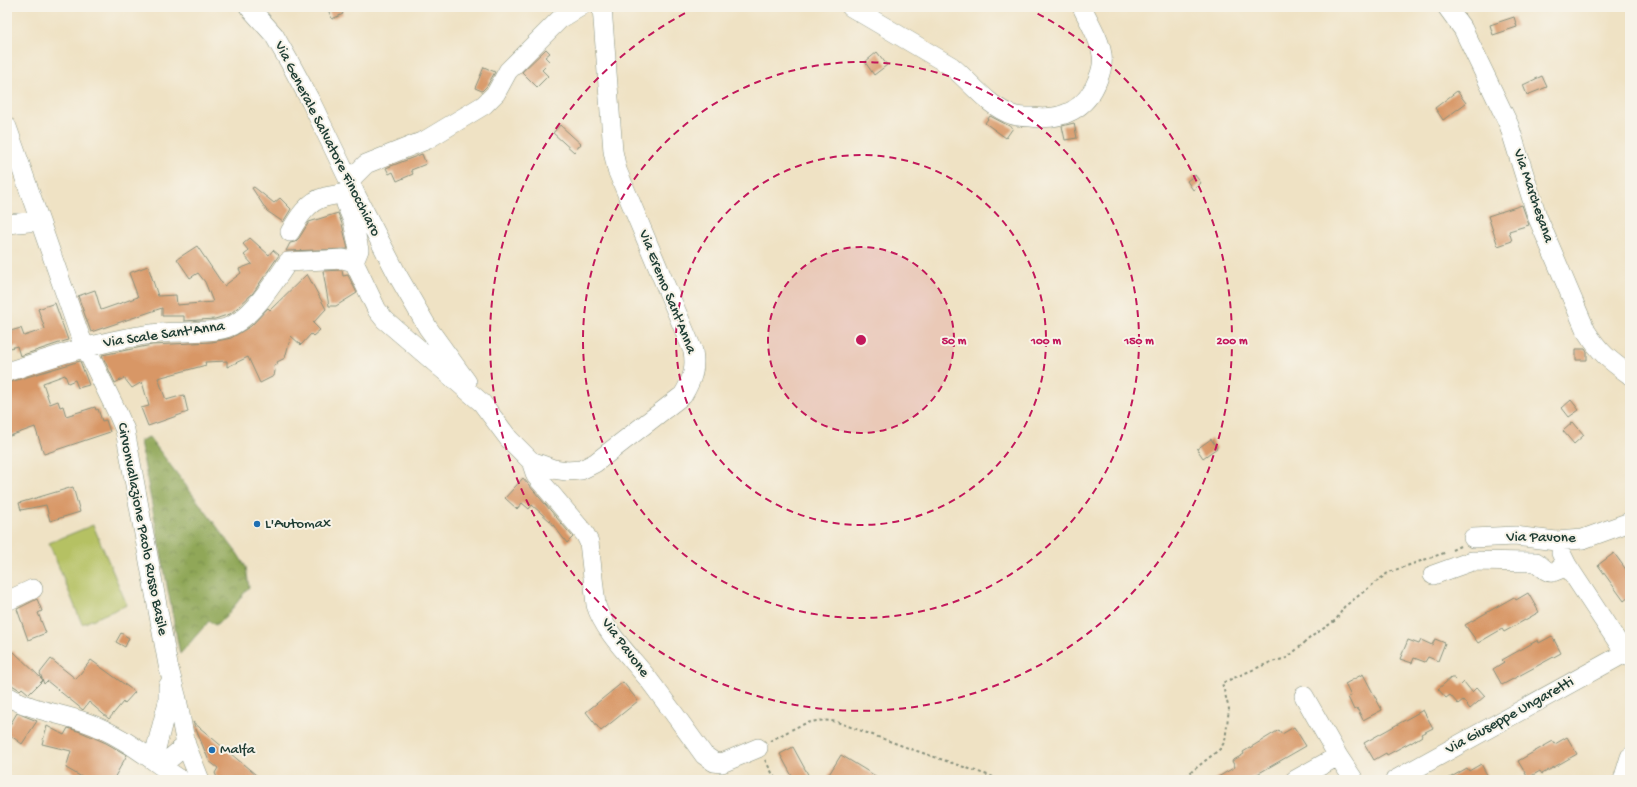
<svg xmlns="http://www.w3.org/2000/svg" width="1637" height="787" font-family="'Gochi Hand',sans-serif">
<defs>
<pattern id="forest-crowns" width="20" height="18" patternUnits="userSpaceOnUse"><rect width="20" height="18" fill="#90a759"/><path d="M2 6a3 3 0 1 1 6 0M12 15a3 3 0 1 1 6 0" fill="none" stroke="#75894a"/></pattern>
</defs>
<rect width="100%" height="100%" fill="#f7f3e8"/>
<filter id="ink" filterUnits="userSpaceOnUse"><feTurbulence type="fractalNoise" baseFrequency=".025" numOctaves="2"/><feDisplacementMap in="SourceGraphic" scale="8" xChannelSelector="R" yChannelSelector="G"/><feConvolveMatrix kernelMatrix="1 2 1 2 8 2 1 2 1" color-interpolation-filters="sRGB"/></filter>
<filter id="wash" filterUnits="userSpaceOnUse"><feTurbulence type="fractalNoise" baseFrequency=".012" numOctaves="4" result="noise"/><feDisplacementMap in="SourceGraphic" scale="16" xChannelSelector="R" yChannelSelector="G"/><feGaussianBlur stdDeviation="0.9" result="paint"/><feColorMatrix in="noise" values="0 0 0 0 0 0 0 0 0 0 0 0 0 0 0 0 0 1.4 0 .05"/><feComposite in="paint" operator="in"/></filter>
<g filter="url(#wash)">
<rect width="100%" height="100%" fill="#efe2c4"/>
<path fill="#b5c163" stroke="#6a7f4c" d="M93,525L127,605L82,624L49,543Z"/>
<path fill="url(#forest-crowns)" stroke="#587246" d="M149,437L237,553L246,567L249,587L225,618L215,625L209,621L180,654L140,441Z"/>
<g id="blocks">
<path fill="#d89766" d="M327,7H340L343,14L332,19Z
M1514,17L1517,27L1493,35L1490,25Z
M546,49L550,53L545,57L550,62L542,70L548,76L537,87L522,72Z
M877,52L887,65L874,75L865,62Z
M484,67L495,72L487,86L482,91L475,88Z
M1542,76L1547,87L1527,95L1523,85Z
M1457,91L1466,103L1443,120L1435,108Z
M990,116L1013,128L1006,138L985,123Z
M1074,123L1077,138L1065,140L1062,126Z
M560,125L581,144L574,152L553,133Z
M422,154L426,164L411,170L413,174L397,181L393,172L389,174L386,168Z
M1195,175L1201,183L1193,190L1187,181Z
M254,187L274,203L280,198L291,209L283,222L267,211L252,188Z
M1522,205L1529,225L1509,231L1512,241L1498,246L1488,216Z
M338,213L342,224L348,249L286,251L290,243L295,242L299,238L309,222Z
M250,238L269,255L273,250L279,255L253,293L237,308L230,314L215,319L184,321V316H162V308L91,332L78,296L95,290L101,310L138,297L129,273L148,266L158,296L176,295L177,305L213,302L205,282L198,273L190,278L177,259L197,246L224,286L241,273L239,269L252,264L244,255L249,251L243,244Z
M342,270L343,276L348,275L357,293L336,306H329L323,271Z
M307,274L326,309L313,323L320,330L313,336L311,334L301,345L291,336L285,358L277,362L278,364L274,366L275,371L274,376L260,383L248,357L227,367V361L205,362L206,365L158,378L166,400L184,395L188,412L148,426L141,408L149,406L142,382L132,388L124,378L115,383L102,355L152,345L212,342L231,338L251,326L268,308L270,310Z
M55,303L68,340L20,356L17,346L7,349V332L21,328L24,336L45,329L38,309Z
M1576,349H1585L1587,352V360H1576Z
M80,361L89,385L78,388L75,380L68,383L65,375L43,383L50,404L58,401L60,407L63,406L66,416L95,407L96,410L98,409L102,421L106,420L110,432L44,454L35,427L7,437V383Z
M1571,400L1579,410L1569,417L1562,408Z
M1573,422L1584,435L1574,444L1563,431Z
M1211,439L1217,448L1203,458L1197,449Z
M523,478L573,537L567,543L550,521L532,505L529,509L522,503L517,509L505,498Z
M73,487L80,512L50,521L46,505L21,510L19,503Z
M1614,553L1630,575V596L1624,601L1598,565Z
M1528,593L1539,612L1504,632L1502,629L1478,643L1465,625L1514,597L1516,600Z
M37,599L42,611L38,613L46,633L28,640L17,609Z
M121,633L129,638L125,647L116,642Z
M1552,636L1561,653L1502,685L1493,669L1504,662L1502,660L1538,640L1539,643Z
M1435,639L1445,643L1438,661L1428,657L1425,662L1414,658L1412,663L1400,659L1408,640L1419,644L1421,640L1432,645Z
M13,651L43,680L29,694L22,688L20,690L7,682V658Z
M51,659L76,679L91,660L135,692L124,704L123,702L109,719L89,702L83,710L47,681L44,684L40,673Z
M1363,674L1382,710L1363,720L1357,708L1354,710L1348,697L1351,696L1345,684Z
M1451,678H1454L1461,685L1464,682L1472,692L1477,687L1485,696L1470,709L1463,700L1458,704L1450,695L1446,698L1438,689Z
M623,682L638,701L601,731L586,712Z
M1423,710L1433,728L1421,734L1422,736L1411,743V742L1387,755L1386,753L1374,760L1364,743Z
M17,713L37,721L22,744L7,733V730Z
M193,722L262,780H218L215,773L218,768L209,761Z
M47,726L64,735L68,728L81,732L106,743L127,755L113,780H87L66,768L71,751L42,744Z
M1294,727L1306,746L1247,780H1213L1235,767L1232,761L1244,754L1243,752L1279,730L1282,734Z
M1567,737L1577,754L1542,774L1540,771L1528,778L1518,761L1553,741L1555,744Z
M793,747L811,780H794L780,754Z
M841,755L882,780H834L828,776Z
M1481,764L1490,780H1446L1467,768L1469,771Z"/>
</g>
</g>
<g filter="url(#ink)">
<use href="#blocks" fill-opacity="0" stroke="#87907c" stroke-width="1"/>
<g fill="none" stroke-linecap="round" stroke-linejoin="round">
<defs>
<path id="minor" d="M249,7L274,35L290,63L311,102L355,193L398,276L428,328L467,382
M851,7L951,66C971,82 988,107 1013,115C1018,117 1025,117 1031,117C1062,121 1087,109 1098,79C1101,72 1103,62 1102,55C1100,39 1089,22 1082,7
M1447,7L1463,29L1509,125L1537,216L1586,331C1600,353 1609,360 1630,375
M7,127L80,336L118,414L125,430L168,665L177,699L186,745L200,780
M349,181L366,164L426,140L484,105L496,93L508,71L560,19L580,7
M346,204L353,221L359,250L354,262
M7,224L39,221
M290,232C298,218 308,201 325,197C336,194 343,195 353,190
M354,262L377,310L385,320L482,403L509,439L531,461L553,469L567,471L581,470L595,463L683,395C692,380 696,369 693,351L617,170L613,151L602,7
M7,372C50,358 94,343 139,336C154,333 169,332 184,332C198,331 214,332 226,328C252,319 273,283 288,262L343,259L354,262
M531,461L536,476L585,534L589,542L596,605C604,632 632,658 649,680C668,705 686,730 704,755L714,762L722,763L758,748
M1473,538L1515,536L1556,541L1583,539L1630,522
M1561,553L1567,565L1625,653L1630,656
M1433,575L1472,561L1536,562C1551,574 1548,576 1567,565
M7,601L33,589
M7,696C31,710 58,713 85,722C121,734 150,759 181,780
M1304,696L1338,756L1354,780
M153,760L168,702V686
M161,766L186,745
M1295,780L1338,756
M1395,780L1625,653
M1623,780L1630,757"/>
</defs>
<use href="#minor" stroke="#87907c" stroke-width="20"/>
<path stroke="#87907c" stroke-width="2" stroke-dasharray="3 3" stroke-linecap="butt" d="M1452,550L1460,546
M770,741C794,729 810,716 837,722L911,749L1002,780
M765,760L776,780
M1181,780L1220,749L1225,741L1229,709L1222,683L1271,662L1287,658L1311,637L1336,620L1344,607L1389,572L1447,552"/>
<use href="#minor" stroke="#fff" stroke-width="19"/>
</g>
</g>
<circle cx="861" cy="340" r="93" fill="#c2185b" fill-opacity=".12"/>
<g fill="none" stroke="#c2185b" stroke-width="2" stroke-dasharray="7 5">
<circle cx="861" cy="340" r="93"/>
<circle cx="861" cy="340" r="185"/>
<circle cx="861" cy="340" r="278"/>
<path d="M1027 8A371 371 0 1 1 695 8"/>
</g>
<g fill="#1f6fb2" stroke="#f7f3e8" stroke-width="1.5">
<circle cx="257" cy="524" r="4"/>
<circle cx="212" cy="750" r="4"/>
</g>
<g text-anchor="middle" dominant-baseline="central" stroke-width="4" stroke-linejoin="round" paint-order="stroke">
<g font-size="15" fill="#1f3d34" stroke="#f7f3e8">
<text transform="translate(327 139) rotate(63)">Via Generale Salvatore Finocchiaro</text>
<text transform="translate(1533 196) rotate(71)">Via Marchesana</text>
<text transform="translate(667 292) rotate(68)">Via Eremo Sant'Anna</text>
<text transform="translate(164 335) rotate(-8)">Via Scale Sant'Anna</text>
<text transform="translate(142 529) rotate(79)">Cirvonvallazione Paolo Russo Basile</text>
<text transform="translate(1541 538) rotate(1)">Via Pavone</text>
<text transform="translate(625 648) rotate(53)">Via Pavone</text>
<text transform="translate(1510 716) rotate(-29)">Via Giuseppe Ungaretti</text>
</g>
<g font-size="15" fill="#1f3d34" stroke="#f7f3e8" text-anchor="start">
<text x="265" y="524">L'Automax</text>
<text x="220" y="750">Malfa</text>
</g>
</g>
<circle cx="861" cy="340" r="6" fill="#c2185b" stroke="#f7f3e8" stroke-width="2"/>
<g font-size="12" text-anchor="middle" font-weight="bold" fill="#c2185b" stroke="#f7f3e8" stroke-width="4" stroke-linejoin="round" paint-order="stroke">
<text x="954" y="344">50 m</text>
<text x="1046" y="344">100 m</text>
<text x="1139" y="344">150 m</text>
<text x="1232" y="344">200 m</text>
</g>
<rect width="1637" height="787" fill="none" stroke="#f7f3e8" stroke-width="24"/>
</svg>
